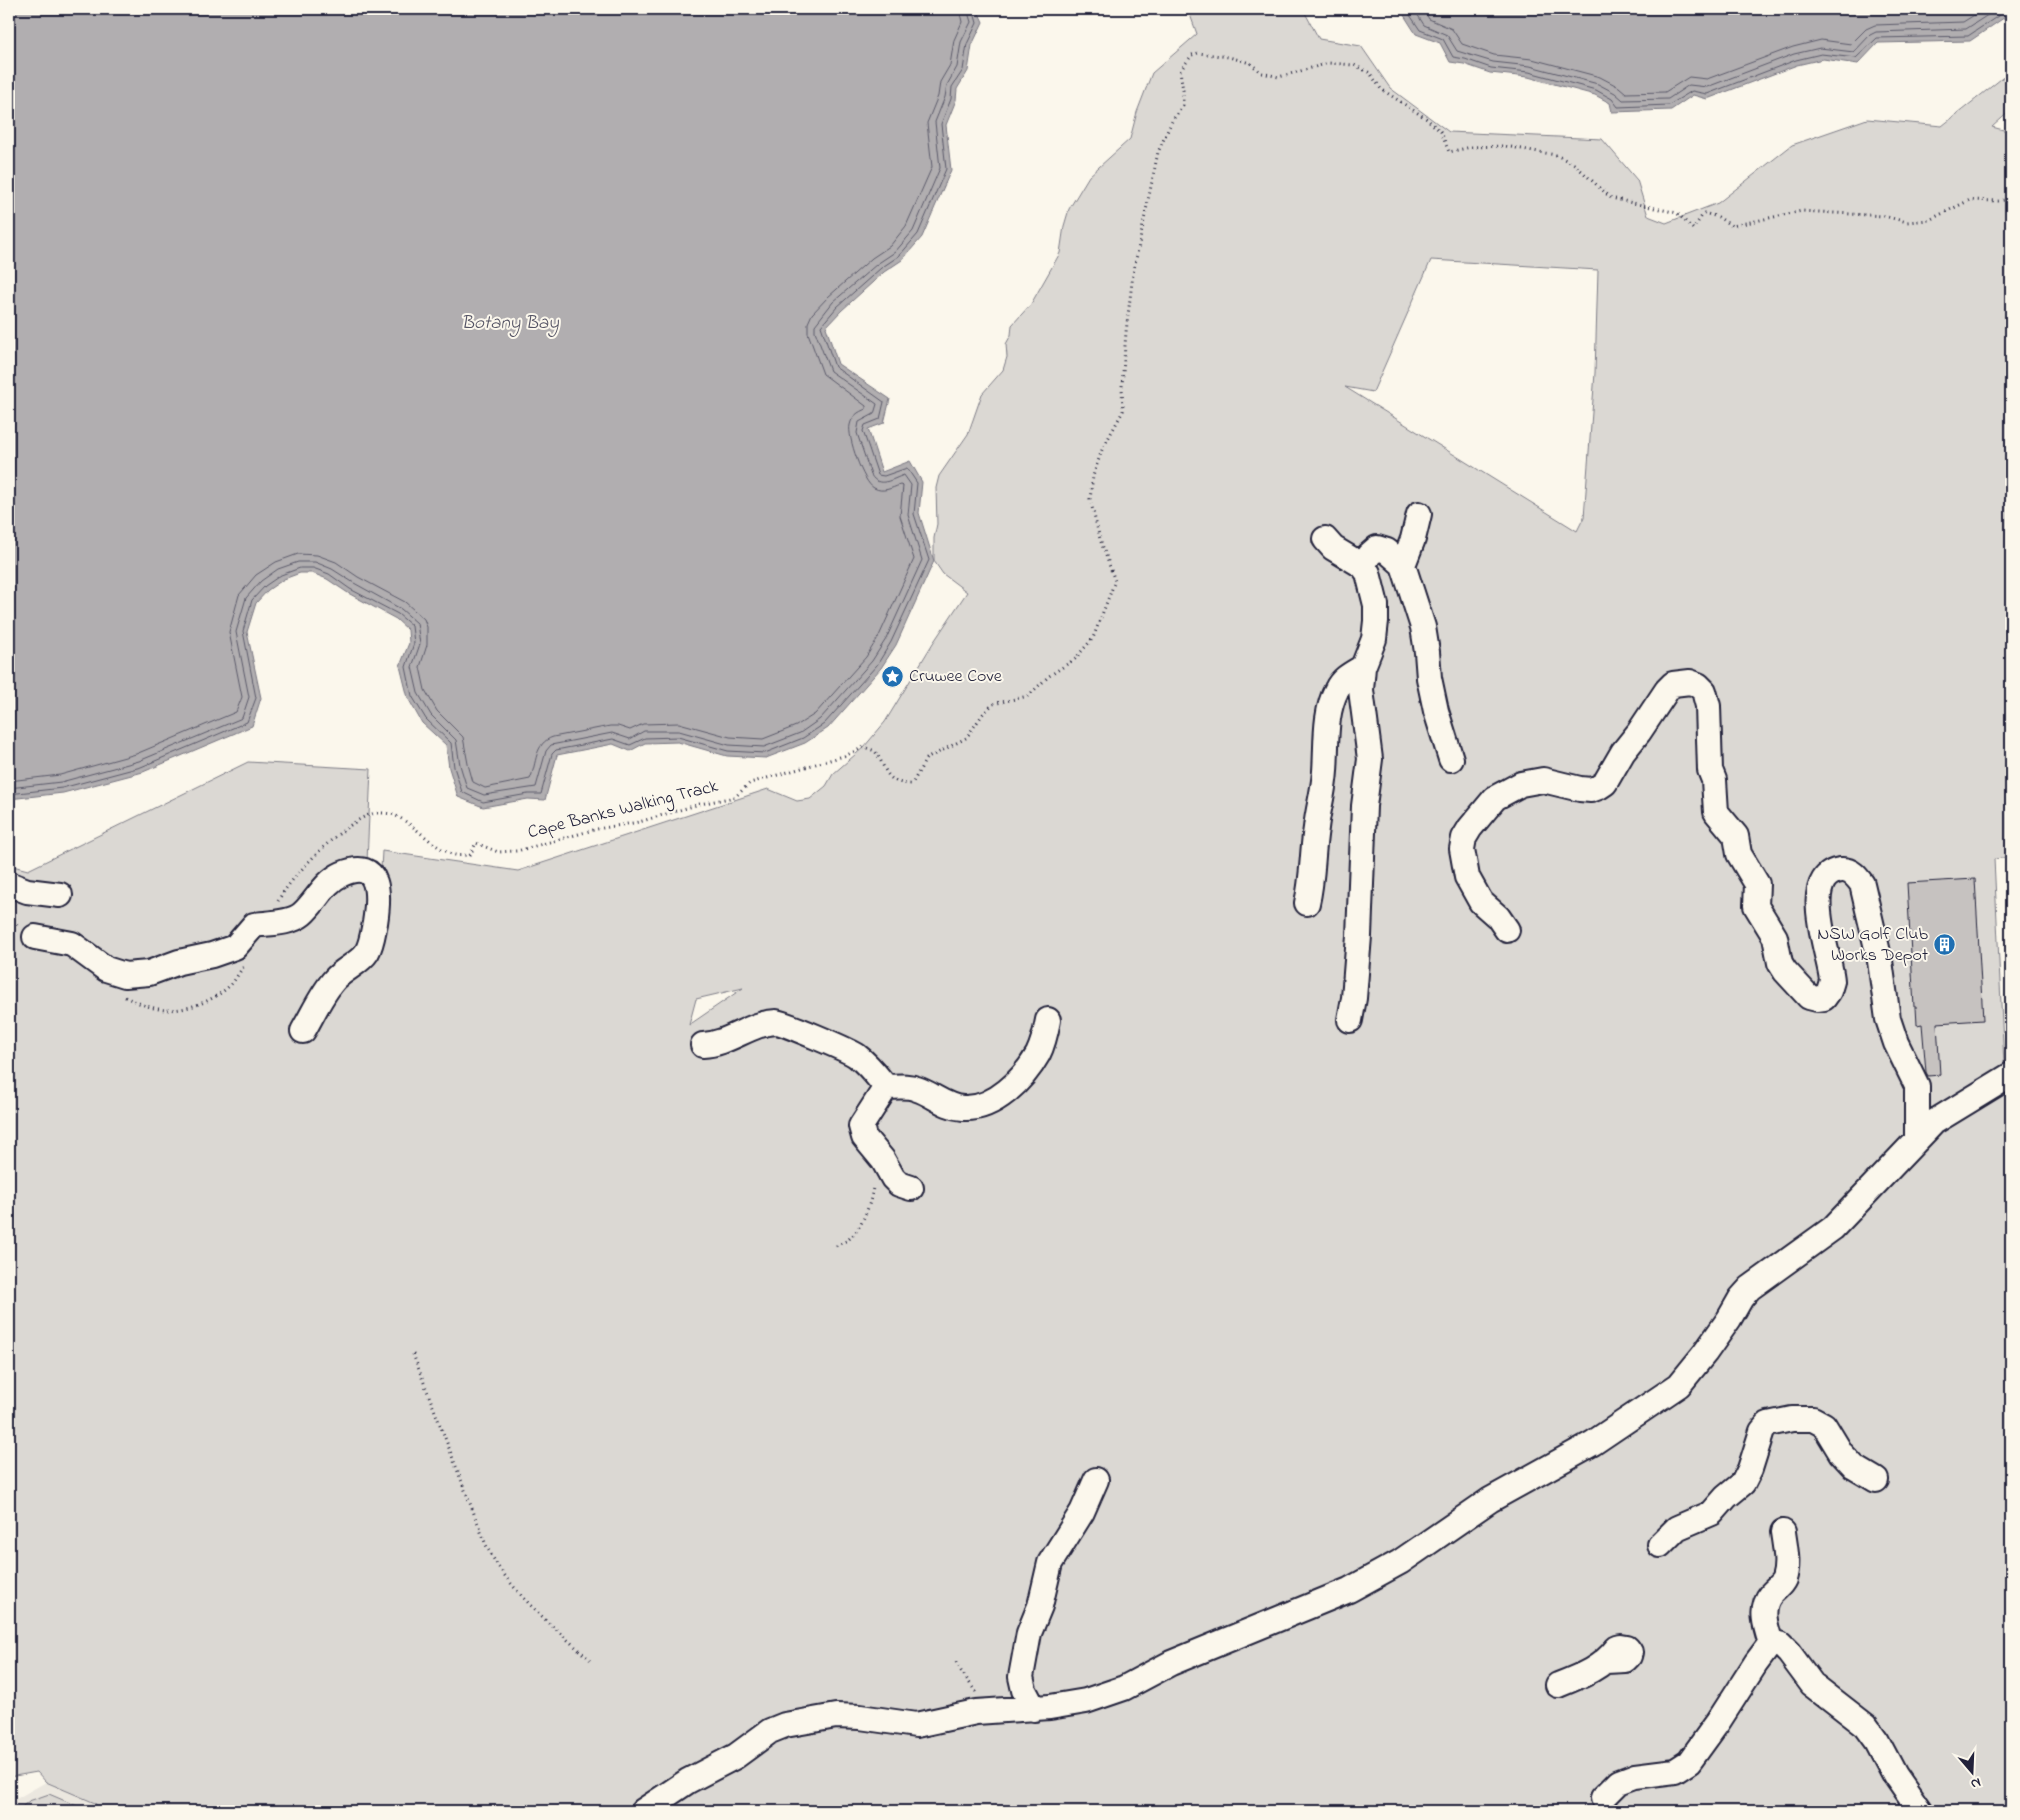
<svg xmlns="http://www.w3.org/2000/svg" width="2020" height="1820" font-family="'Indie Flower',sans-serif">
<rect width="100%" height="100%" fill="#fbf7ec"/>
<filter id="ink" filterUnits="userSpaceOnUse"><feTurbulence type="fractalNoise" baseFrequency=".02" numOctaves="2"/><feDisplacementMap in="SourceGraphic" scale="10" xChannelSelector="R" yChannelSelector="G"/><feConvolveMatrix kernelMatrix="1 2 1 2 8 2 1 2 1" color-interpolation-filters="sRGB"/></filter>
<g filter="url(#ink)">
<path fill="#ebe7df" d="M46,1782L95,1803L100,1811H9V1803Z"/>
<path fill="#dbd8d3" stroke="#7e7d87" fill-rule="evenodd" d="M1188,9H1303L1319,39L1361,46L1390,88L1449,132L1602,139L1637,180L1648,216L1666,223L1718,203L1792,145L1867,119L1942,126L2011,71V110L1992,127L2011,132V857L1994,859L2004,1065L2011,1074V1811H100L95,1803L46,1782L37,1772L9,1777V865L28,870L248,762L371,769L366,885L377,940L382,851L518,871L768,789L797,801L810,799L826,786L833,774L864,747L885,722L933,643L967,592L943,574L934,561V538L937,524L936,488L939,476L968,434L982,394L1003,370L1007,357L1006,344L1011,335L1012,325L1031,304L1060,253L1064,226L1069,209L1089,176L1130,139L1137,112L1152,73L1197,34ZM1431,260L1598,270L1595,373L1584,517L1577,531L1345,387L1373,392ZM743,988L689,1025L696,999Z
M49,1794L84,1809L95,1811H17L29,1801Z"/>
<path fill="#b1aeb0" stroke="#787681" d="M9,9H977L983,22L972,45L968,71L957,89L956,100L946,125L951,170L922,237L902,260L884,272L841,311L826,327L838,364L890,399L884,423L868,429L882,472L910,461L922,482L919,513L934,561L896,645L881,668L828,728L805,743L766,758L727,756L678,742L645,743L630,751L613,744L557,755L545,800L528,799L483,807L458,797L449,768L446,745L422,723L408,698L400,666L409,643L408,630L396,619L348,593L327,579L312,573H300L284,579L268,590L256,603L247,632L261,698L252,726L143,772L63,793L9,799Z
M1400,9H2011V13L1970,41L1878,43L1858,64L1823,59L1797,65L1707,99L1693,95L1671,110L1612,112L1610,103L1595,95L1528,77L1490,73L1464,64L1450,62L1440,43L1416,34Z"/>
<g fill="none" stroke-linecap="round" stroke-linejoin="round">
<path stroke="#5b5a6a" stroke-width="1" d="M1406,9L1420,30L1443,39L1453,57L1465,59L1491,68L1529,72L1596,90L1612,99L1618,107L1669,105L1692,91L1707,94L1796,60L1821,54L1856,58L1877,38L1968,36L2007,10L2011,9
M1414,9L1424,25L1447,35L1457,51L1493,62L1530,66L1598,84L1615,93L1623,100L1668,99L1689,85L1707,87L1794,54L1820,48L1854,52L1870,35L1876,32L1966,29L1997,9
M1423,9L1429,19L1452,29L1462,44L1494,55L1532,59L1600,77L1619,87L1626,93L1665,92L1689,77L1707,79L1793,47L1821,40L1851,44L1866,29L1875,25L1963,22L1984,9
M9,781L60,775L136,754L236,712L242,697L229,632L239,595L256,575L276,562L298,554L317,555L336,562L358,577L405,602L424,619L427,627V645L420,667L425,690L437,711L463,737L468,764L473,782L485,788L530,779C537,764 534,743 553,737L610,726H618L630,730L643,724L679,723L730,737L763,739L796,726L815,714L866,657L879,636L914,559L900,516L903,486L900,485C891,488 883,493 874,488C863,483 847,436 850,425C852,416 858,412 866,409V406L823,374L808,333V323L812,314L828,297L872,258L890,246L906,226L932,167L927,123L938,96L940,82L950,65L954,40L962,22L959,9
M9,788L61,782L139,761L242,718L249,697L236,632L246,598L261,581L278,569L298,562H315L332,569L354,583L401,609L417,623L420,644L412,667L418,693L431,715L456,740L460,765L467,788L484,795L536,787L546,751L551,745L612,733L630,739L644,731H679L729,745L764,747L800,733L820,719L872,661L886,639L922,560L908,515L911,485L904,475C892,479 879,489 871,475L857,433L859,422L874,414L877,404L830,371L815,331V325L833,302L877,264L895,252L913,231L940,168L935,122L945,97L947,85L957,67L961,42L971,22L967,9
M9,794L62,788L141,767L247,722L256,698L243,631L252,600L265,586L281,575L300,568H313L329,574L350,589L398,614L412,626L414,643L406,667L412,696L426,719L451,743L454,767L462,792L483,802L528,794H541L552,754L556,750L613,739L630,745L645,738L678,737L728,751L765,753L803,738L824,724L877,665L891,642L929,560L914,514L917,483L907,468L884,476L878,475L863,431L865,425L880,419L884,402L835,367L821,326L837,307L881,268L899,256L918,234L946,169L941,124L951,99L952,87L963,70L967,44L977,23L973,9"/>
</g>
<path fill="#c6c2c0" stroke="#22223b" d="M1975,879L1983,1020L1937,1023L1940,1075L1928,1076L1926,1072L1922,1024L1917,1025L1916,1007H1914L1907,883Z"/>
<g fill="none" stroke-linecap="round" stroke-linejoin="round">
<defs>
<path id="minor" d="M1325,539L1333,548L1363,566L1369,555L1377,548L1387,551L1403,565L1413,539L1419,514
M1403,565L1423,627L1427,652L1429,678L1436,711L1451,759
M9,884L27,891L60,895
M1307,903C1313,878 1312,853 1316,828C1318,809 1324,790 1325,771C1327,744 1324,713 1337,689C1342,678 1353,673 1363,667
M1507,930L1498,917L1481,902L1467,877L1462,849L1464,838L1470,828L1495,798L1521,784L1543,780L1580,789L1591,790L1599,787L1605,783L1623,752L1639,732L1667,690L1673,684L1690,682L1698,685L1704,691L1708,706L1710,770L1714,780L1716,812L1736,836L1739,854L1757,884L1756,906L1775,937L1780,963L1785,971L1809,997L1817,999L1824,998L1829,991L1832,981C1831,957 1797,875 1841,870C1851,869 1857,877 1862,884L1880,961L1888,1019L1896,1043L1917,1086V1140
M35,937L72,944L106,969L125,975L149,973L179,962L212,955L235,947L254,925C268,923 290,924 302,914C316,902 324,882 342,874C382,857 379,897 375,923C373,932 372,943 367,952C360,963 344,969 335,979C322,993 313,1014 303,1031
M1350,1020L1354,998L1359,936L1364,806L1370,759L1361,690L1363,667L1374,639L1376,621V605L1368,573L1363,566
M703,1045C729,1044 750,1023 776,1022C782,1022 851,1051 857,1056C869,1065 877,1076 886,1087
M911,1188L899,1184L893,1178L883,1160L864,1137L861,1126L886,1087C896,1087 908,1085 917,1089C933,1094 945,1107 963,1108C994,1110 1024,1079 1038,1054C1043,1044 1046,1031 1048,1020
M1660,1545L1677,1528L1712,1513L1726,1497L1743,1483L1750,1469L1762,1431L1768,1424L1792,1419H1813L1824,1425L1841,1453L1854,1467L1876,1480
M1771,1643C1766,1628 1759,1608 1771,1594C1775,1589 1781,1586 1784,1579C1789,1564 1785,1547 1783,1532
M1558,1685C1581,1676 1602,1668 1617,1648L1621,1647L1627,1648L1630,1652L1629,1656L1625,1660L1606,1661
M1034,1709L1024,1690L1021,1677L1029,1633L1040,1606L1050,1563L1082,1512L1096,1480
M1603,1798L1619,1782L1635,1776L1675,1771L1689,1762L1718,1722L1756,1663L1771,1643L1780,1644L1789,1653L1812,1684L1866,1726L1877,1741L1895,1775L1920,1811
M643,1811L688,1781L736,1756L770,1731L785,1725L836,1716L860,1717L916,1725L976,1712L1050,1707L1086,1701L1124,1688L1171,1663L1349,1590L1400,1562L1490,1500L1593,1443L1679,1385L1705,1353L1729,1319L1741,1298L1750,1288L1833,1228L1934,1122L2011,1075"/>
</defs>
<use href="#minor" stroke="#22223b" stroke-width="28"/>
<path stroke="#22223b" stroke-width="3" stroke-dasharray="1 4" stroke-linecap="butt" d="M278,901C291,876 345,821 372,814C377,812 389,813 394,815C415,824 435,850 455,855C459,856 465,855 470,855L476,843L498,852L517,851L597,829L639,822L700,804L735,797L750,783L847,755L864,747L875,751C888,770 884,783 912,784L926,759L966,738L983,714L993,704L1028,696L1049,676L1075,659L1093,638L1115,581L1100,539L1090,499L1093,476L1102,450L1123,411L1122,387L1126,332L1133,274L1158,152L1172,121L1183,105V90L1180,71L1192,55L1198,53L1229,57L1250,63L1262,73L1279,77L1329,63L1354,65L1370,73L1381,89L1427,119L1441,132L1449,152L1471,147L1505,146L1556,155L1574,164L1611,198L1677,213L1693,229L1704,213L1718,217L1732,226L1802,211L1884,216L1907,222L1929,220L1970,200L1998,201L2011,199
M9,918L19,926
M125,997C138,1003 152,1009 166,1010C188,1011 219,999 233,982C237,977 240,971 244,966
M836,1246C841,1243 846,1242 850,1238C862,1228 872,1201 873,1186
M413,1354L486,1545C509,1592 552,1625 590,1660
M956,1662L961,1671L976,1692"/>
<use href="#minor" stroke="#fbf7ec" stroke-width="24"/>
</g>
</g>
<defs>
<symbol id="sight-disc" viewBox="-11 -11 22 22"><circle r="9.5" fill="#1f6fb2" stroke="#fbf7ec"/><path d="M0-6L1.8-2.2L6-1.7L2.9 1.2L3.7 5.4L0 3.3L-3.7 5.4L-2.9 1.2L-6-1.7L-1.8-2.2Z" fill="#fff"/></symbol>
<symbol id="building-disc" viewBox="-11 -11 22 22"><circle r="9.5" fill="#1f6fb2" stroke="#fbf7ec"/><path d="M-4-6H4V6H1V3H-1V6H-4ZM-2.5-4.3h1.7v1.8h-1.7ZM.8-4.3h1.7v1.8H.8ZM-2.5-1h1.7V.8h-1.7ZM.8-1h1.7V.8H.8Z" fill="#fff"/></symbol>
</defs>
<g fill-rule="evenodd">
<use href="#sight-disc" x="880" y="664" width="25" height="25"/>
<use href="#building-disc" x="1932" y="932" width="25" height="25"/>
</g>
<g text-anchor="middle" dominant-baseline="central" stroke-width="4" stroke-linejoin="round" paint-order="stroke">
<g font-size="18" fill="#22223b" stroke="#fbf7ec" text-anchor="start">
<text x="909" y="677">Cruwee Cove</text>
<text x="1928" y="935" text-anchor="end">NSW Golf Club<tspan x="1928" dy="21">Works Depot</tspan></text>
</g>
<g font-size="18" fill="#22223b" stroke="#fbf7ec">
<text transform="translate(623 810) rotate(-14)">Cape Banks Walking Track</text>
</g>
<g font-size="19" font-style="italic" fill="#545364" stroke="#fbf7ec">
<text x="510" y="323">Botany Bay</text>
</g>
</g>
<rect width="2020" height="1820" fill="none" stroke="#fbf7ec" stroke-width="30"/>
<rect x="15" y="15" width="1990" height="1790" fill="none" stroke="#22223b" stroke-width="2" filter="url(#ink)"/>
<g transform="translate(1972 1772) rotate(161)" stroke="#fbf7ec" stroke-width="4" paint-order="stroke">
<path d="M0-4L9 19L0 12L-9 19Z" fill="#22223b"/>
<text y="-8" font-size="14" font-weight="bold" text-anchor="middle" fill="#22223b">N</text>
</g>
</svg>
